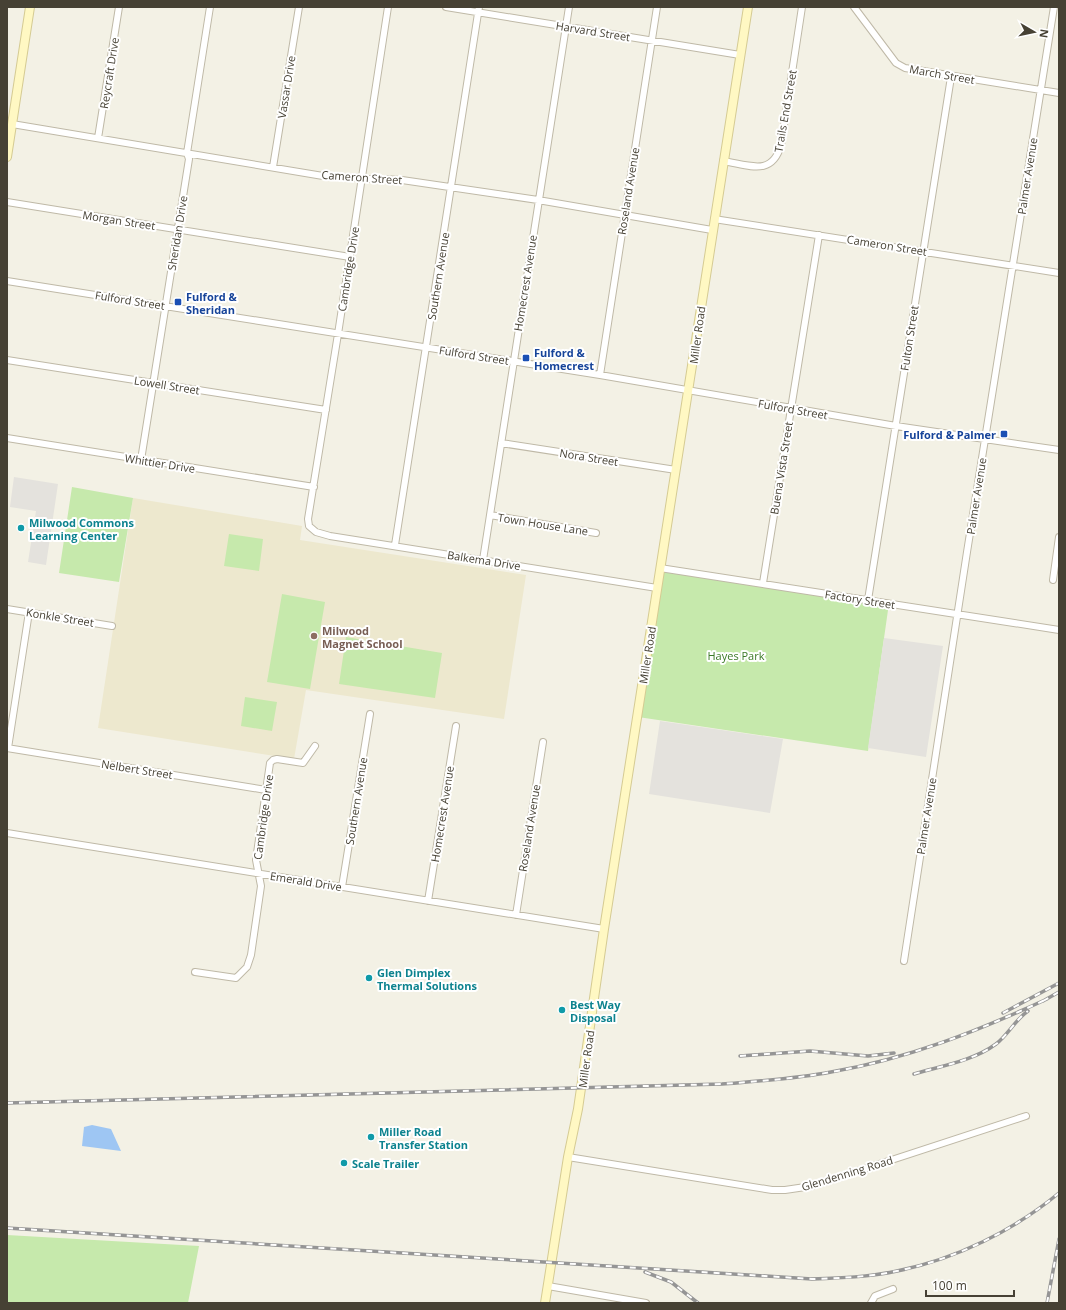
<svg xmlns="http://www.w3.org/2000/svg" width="1066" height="1310" font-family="'Open Sans',sans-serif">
<rect width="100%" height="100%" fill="#f3f1e5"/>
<path fill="#ede8ce" d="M133,498L302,526L300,540L526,575L504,719L306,690L294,759L98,728Z"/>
<path fill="#c6e9ac" d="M72,487L133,498L119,582L59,573Z
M229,534L263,539L259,571L224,566Z
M660,568L889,603L868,751L638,717Z
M282,594L325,602L310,689L267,682Z
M346,637L442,653L435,698L339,684Z
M245,697L277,702L272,731L241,726Z
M7,1235L199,1246L188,1303H7Z"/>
<path fill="#e4e2dd" d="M14,477L58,484L46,565L28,562L36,511L10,507Z
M884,638L943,646L926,757L868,748Z
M660,721L783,739L770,813L649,794Z"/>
<path fill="#9ec6f3" d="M92,1125L111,1129L121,1151L82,1146L84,1127Z"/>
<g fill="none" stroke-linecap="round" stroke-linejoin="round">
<defs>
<path id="street" d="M388,7L338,334L308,519L309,526L316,532L330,536L657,588
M446,7L740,55
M854,7L896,63L905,68L1059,93
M12,124L323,176L402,180L538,200L712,230
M98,138L119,7
M723,161C749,165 772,177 781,145L802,7
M273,167L299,7
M7,202L350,257
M714,219L1059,273
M7,281L600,375L896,426L1059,450
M7,360L326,410
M600,375L657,7
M7,438L314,487
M501,443L676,470
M141,460L189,159L187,153L210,7
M490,515L596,533
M395,545L479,7
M483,560L569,7
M660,568L1059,630
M1053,580L1059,537
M763,583L819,235
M868,600L951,77
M7,609L112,626
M7,748L266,790
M8,748L29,612
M7,833L604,929
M342,887L370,714
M428,901L456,726
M516,915L543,742
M904,961L967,552L1054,7
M195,972L236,978L247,967L251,955L261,886L256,860L270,763L273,760L277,759L303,763L315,746
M568,1157L772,1190H785L812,1186L1026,1116
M548,1286L646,1303
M871,1303L875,1296L893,1289"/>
<path id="secondary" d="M7,157L30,7
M545,1303L568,1157L578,1109L604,929L748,7"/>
</defs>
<use href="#street" stroke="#bfb9a7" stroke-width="8"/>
<use href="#secondary" stroke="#d5cb93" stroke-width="10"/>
<use href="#street" stroke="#fff" stroke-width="6"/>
<use href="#secondary" stroke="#fff8c3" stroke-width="8"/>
<defs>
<path id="rail" d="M1043,1001L1059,992
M1003,1013L1059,983
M740,1056L810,1051L868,1056L894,1053
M914,1074C941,1066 973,1061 996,1044C1008,1035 1015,1020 1028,1011
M7,1103L722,1084C759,1081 795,1079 831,1072C907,1059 978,1031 1047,999
M7,1228L812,1279C841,1278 869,1277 897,1271C956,1259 1013,1231 1059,1193
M645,1272L671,1282L698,1303
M1047,1303L1059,1239"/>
</defs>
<use href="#rail" stroke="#959595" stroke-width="3.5"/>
<use href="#rail" stroke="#fff" stroke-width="2" stroke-dasharray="6" stroke-linecap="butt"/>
</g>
<g fill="#1a4fb4" stroke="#fff" stroke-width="1.5">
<rect x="174" y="298" width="8" height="8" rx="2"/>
<rect x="522" y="354" width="8" height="8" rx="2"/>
<rect x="1000" y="430" width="8" height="8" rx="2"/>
</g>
<g fill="#0f9aa8" stroke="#fff" stroke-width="1.5">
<circle cx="21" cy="528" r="4"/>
<circle cx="369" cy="978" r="4"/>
<circle cx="562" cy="1010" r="4"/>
<circle cx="371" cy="1137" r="4"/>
<circle cx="344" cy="1163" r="4"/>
</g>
<circle fill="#8d6e63" stroke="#fff" stroke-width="1.5" cx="314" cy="636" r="4"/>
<g text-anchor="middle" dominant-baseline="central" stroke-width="4" stroke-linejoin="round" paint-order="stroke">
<g font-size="11" fill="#464134" stroke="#fff">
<text transform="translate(593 31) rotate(9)">Harvard Street</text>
<text transform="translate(109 73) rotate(-81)">Reycraft Drive</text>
<text transform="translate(942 74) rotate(10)">March Street</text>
<text transform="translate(286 87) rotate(-81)">Vassar Drive</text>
<text transform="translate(785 111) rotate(-80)">Trails End Street</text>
<text transform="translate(1027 176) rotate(-81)">Palmer Avenue</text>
<text transform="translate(362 177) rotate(4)">Cameron Street</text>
<text transform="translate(628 191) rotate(-81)">Roseland Avenue</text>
<text transform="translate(119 220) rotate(9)">Morgan Street</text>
<text transform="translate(177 233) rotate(-81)">Sheridan Drive</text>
<text transform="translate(887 245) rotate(9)">Cameron Street</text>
<text transform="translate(348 269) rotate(-81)">Cambridge Drive</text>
<text transform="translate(438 276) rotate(-81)">Southern Avenue</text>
<text transform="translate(525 283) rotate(-81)">Homecrest Avenue</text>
<text transform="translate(130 300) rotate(9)">Fulford Street</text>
<text transform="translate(697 335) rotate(-82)">Miller Road</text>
<text transform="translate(909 338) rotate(-81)">Fulton Street</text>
<text transform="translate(474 355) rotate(9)">Fulford Street</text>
<text transform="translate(167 385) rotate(9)">Lowell Street</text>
<text transform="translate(793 409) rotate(10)">Fulford Street</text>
<text transform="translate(589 457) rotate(9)">Nora Street</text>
<text transform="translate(160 463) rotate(9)">Whittier Drive</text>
<text transform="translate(781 468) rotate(-81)">Buena Vista Street</text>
<text transform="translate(976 496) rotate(-81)">Palmer Avenue</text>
<text transform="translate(543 524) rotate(9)">Town House Lane</text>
<text transform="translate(484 560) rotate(9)">Balkema Drive</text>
<text transform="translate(860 599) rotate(9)">Factory Street</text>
<text transform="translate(60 617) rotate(9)">Konkle Street</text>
<text transform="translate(647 655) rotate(-81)">Miller Road</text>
<text transform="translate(137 769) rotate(9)">Nelbert Street</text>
<text transform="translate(356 801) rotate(-81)">Southern Avenue</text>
<text transform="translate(442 814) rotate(-81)">Homecrest Avenue</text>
<text transform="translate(926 816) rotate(-81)">Palmer Avenue</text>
<text transform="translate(263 817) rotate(-82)">Cambridge Drive</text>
<text transform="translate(529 828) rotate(-81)">Roseland Avenue</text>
<text transform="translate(306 881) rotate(9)">Emerald Drive</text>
<text transform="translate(586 1059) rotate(-82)">Miller Road</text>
<text transform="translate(847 1173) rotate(-17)">Glendenning Road</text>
</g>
<g font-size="11" font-weight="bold" fill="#164399" stroke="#fff" text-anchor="start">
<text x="186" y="296">Fulford &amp;<tspan x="186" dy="13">Sheridan</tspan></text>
<text x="534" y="352">Fulford &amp;<tspan x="534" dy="13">Homecrest</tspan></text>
<text x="996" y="434" text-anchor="end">Fulford &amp; Palmer</text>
</g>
<g font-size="11" font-weight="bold" fill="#0d838f" stroke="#fff" text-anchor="start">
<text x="29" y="522">Milwood Commons<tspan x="29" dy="13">Learning Center</tspan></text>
<text x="377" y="972">Glen Dimplex<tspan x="377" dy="13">Thermal Solutions</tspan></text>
<text x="570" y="1004">Best Way<tspan x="570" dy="13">Disposal</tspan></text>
<text x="379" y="1131">Miller Road<tspan x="379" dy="13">Transfer Station</tspan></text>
<text x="352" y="1163">Scale Trailer</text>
</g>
<g font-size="11" font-weight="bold" fill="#785e54" stroke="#fff" text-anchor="start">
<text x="322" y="630">Milwood<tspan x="322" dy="13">Magnet School</tspan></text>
</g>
<g font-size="11" fill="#3b7926" stroke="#fff">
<text x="736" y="655">Hayes Park</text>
</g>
</g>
<rect width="1066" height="1310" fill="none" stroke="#464134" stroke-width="16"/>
<g transform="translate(1034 32) rotate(99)" stroke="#ffffff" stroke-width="3" paint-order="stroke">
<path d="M0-3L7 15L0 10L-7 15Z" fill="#464134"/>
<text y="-6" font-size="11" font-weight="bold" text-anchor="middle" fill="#464134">N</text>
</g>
<path d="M926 1290v6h88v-6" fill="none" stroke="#464134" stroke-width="2"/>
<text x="932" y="1290" font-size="12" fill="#464134" stroke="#ffffff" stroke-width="3" paint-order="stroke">100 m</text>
</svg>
